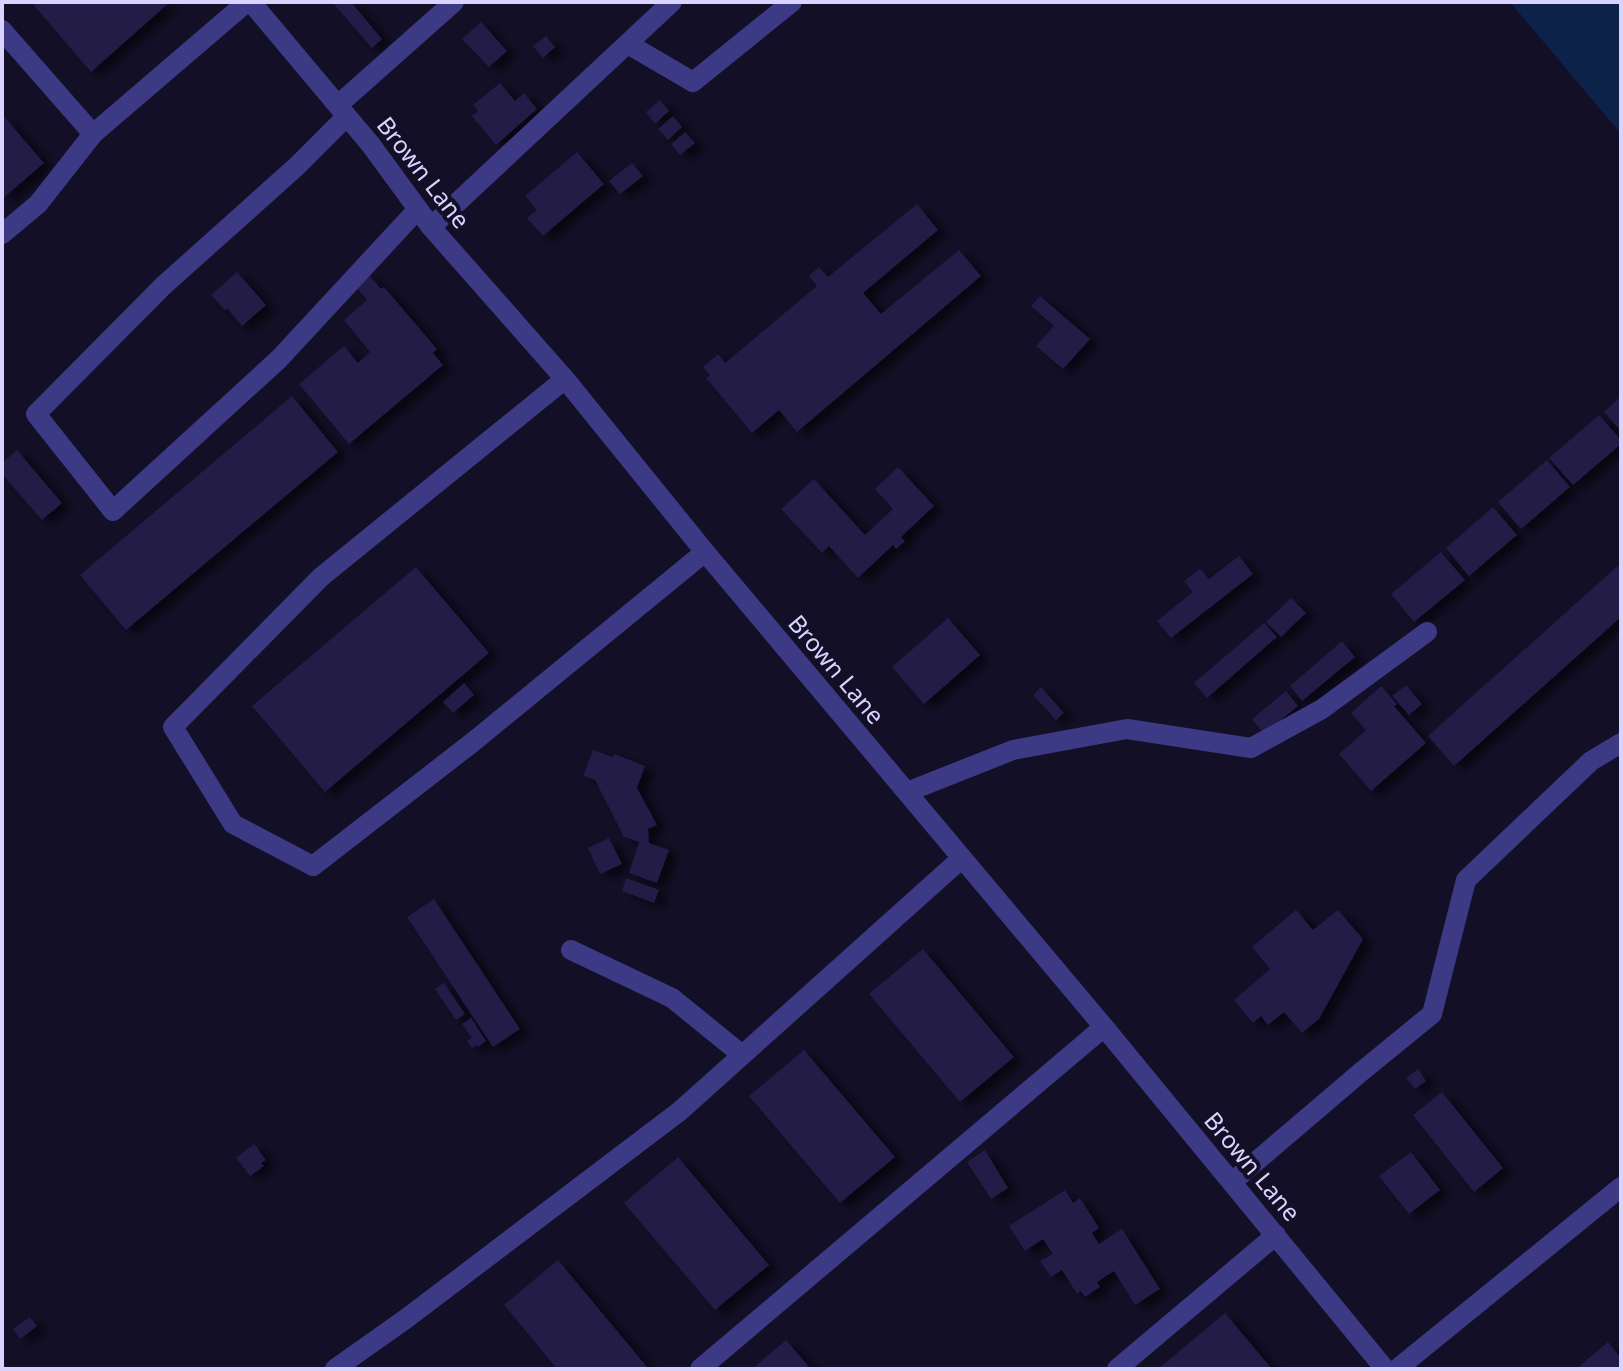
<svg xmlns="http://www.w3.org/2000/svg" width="1623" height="1371" font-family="'Noto Sans',sans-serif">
<defs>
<filter id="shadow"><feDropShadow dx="9" dy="5" stdDeviation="4" flood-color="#0009"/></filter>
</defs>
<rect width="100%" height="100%" fill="#130f26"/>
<path fill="#0c2248" d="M1510,2H1621V134Z"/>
<path fill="#241b47" filter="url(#shadow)" d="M31,2H170L91,72Z
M332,2H351L382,39L372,48Z
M481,22L507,51L489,67L462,39Z
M546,36L555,47L543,58L533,46Z
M500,83L515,101L524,93L537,109L496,145L472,116L478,111L473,105Z
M660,100L669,111L655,124L646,112Z
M2,114L44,163L2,199Z
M673,116L682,127L668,140L658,129Z
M685,132L695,143L680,155L671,144Z
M577,152L604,184L543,236L527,218L537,210L525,196Z
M632,163L643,176L620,194L609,181Z
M917,204L938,230L863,293L881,314L959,250L981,276L797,432L779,410L752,433L706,378L710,375L703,367L718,354L725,363L817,286L809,276L819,267L828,277Z
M237,272L266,305L242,326L227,308L225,310L211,295Z
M369,275L381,289L384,287L437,349L433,353L443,365L349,444L299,384L344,346L358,363L370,352L344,320L367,300L356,287Z
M1040,296L1090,339L1063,369L1036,346L1054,326L1031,306Z
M292,396L338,452L126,630L80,575Z
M1621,396V431L1604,412Z
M1599,415L1621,440V444L1573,485L1549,458Z
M17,450L62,503L42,520L2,474V463Z
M1547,460L1570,487L1521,529L1498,502Z
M898,467L934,506L901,537L905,541L896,549L893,545L858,578L829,546L822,553L781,509L814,479L865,535L893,509L875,489Z
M1493,507L1517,535L1469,576L1446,548Z
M1441,552L1465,580L1414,622L1391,594Z
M1239,556L1253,574L1171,638L1157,621L1193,592L1184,581L1200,569L1209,579Z
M1621,563V617L1454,766L1428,736Z
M416,567L489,653L325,792L252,706Z
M1291,598L1306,613L1281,637L1266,622Z
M948,618L980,655L924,704L892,667Z
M1264,623L1277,637L1207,698L1194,683Z
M1342,641L1355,657L1302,701L1290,686Z
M464,683L474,695L453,713L443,702Z
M1406,685L1422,704L1409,715L1392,696Z
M1381,686L1397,704L1394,706L1426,743L1371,791L1339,754L1366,730L1351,713Z
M1041,687L1064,713L1056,720L1033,695Z
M1286,691L1298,706L1264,734L1252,719Z
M593,750L613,757L614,754L645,766L637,788L657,825L648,829L649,843L669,850L657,883L629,873L639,842L624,837L595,780L583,776Z
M609,838L622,864L600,874L588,848Z
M626,878L659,890L654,903L622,891Z
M434,899L520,1029L493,1047L407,917Z
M1296,910L1313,930L1338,910L1363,939L1319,1019L1302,1033L1284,1012L1268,1025L1261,1016L1253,1023L1234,1000L1270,969L1252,947Z
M923,949L1014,1057L960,1102L869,994Z
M444,983L465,1014L456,1020L435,989Z
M471,1018L486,1041L478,1047L477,1045L472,1048L467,1041L472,1038L462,1024Z
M804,1050L895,1157L840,1203L749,1096Z
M1418,1069L1426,1081L1415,1089L1406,1078Z
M1442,1092L1503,1168L1474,1192L1413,1115Z
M254,1144L266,1160L261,1163L264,1166L250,1176L236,1158Z
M985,1150L1008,1188L991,1199L967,1162Z
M1411,1152L1440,1190L1409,1214L1379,1176Z
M678,1157L769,1265L715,1310L624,1203Z
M1065,1190L1073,1203L1080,1198L1099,1228L1092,1233L1099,1244L1122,1229L1160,1289L1135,1305L1114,1271L1097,1282L1100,1287L1085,1297L1081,1291L1077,1294L1062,1270L1051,1277L1040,1261L1053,1254L1043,1239L1025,1251L1009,1226Z
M558,1260L648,1368L647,1369H557L505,1306L504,1305Z
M1225,1313L1272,1369H1158Z
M30,1317L37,1326L20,1339L13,1329Z
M786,1340L811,1369H752Z
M1608,1342L1621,1358V1369H1576Z"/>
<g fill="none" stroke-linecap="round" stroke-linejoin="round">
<path stroke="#3d3a85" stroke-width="20" d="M251,2L371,145L431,227L565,379L705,552L1104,1027L1385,1369
M2,30L93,134
M628,44L693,82L792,2
M338,105L454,2
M347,116L297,166L163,286L36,414L113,511L279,359L418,209
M431,227L672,2
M2,234L38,204L93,134L247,2
M565,379L321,577L173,727L233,824L313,866L473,742L705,552
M907,792L1013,750L1127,729L1251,748L1322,709L1427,632
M571,950L672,998L741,1054
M1232,1182L1361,1072L1432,1014L1466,880L1591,761L1621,743
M335,1369L407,1318L680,1111L962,858
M700,1369L1104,1027
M1117,1369L1276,1235
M1397,1369L1621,1187"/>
</g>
<g text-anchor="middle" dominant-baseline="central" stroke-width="8" stroke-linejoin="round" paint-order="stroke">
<g font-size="24" fill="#d9d4ff" stroke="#130f26">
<text transform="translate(424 172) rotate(52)">Brown Lane</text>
<text transform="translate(837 669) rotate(50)">Brown Lane</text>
<text transform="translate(1253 1166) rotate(50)">Brown Lane</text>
</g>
</g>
<rect width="1623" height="1371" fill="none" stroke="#d9d4ff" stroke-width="8"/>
</svg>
